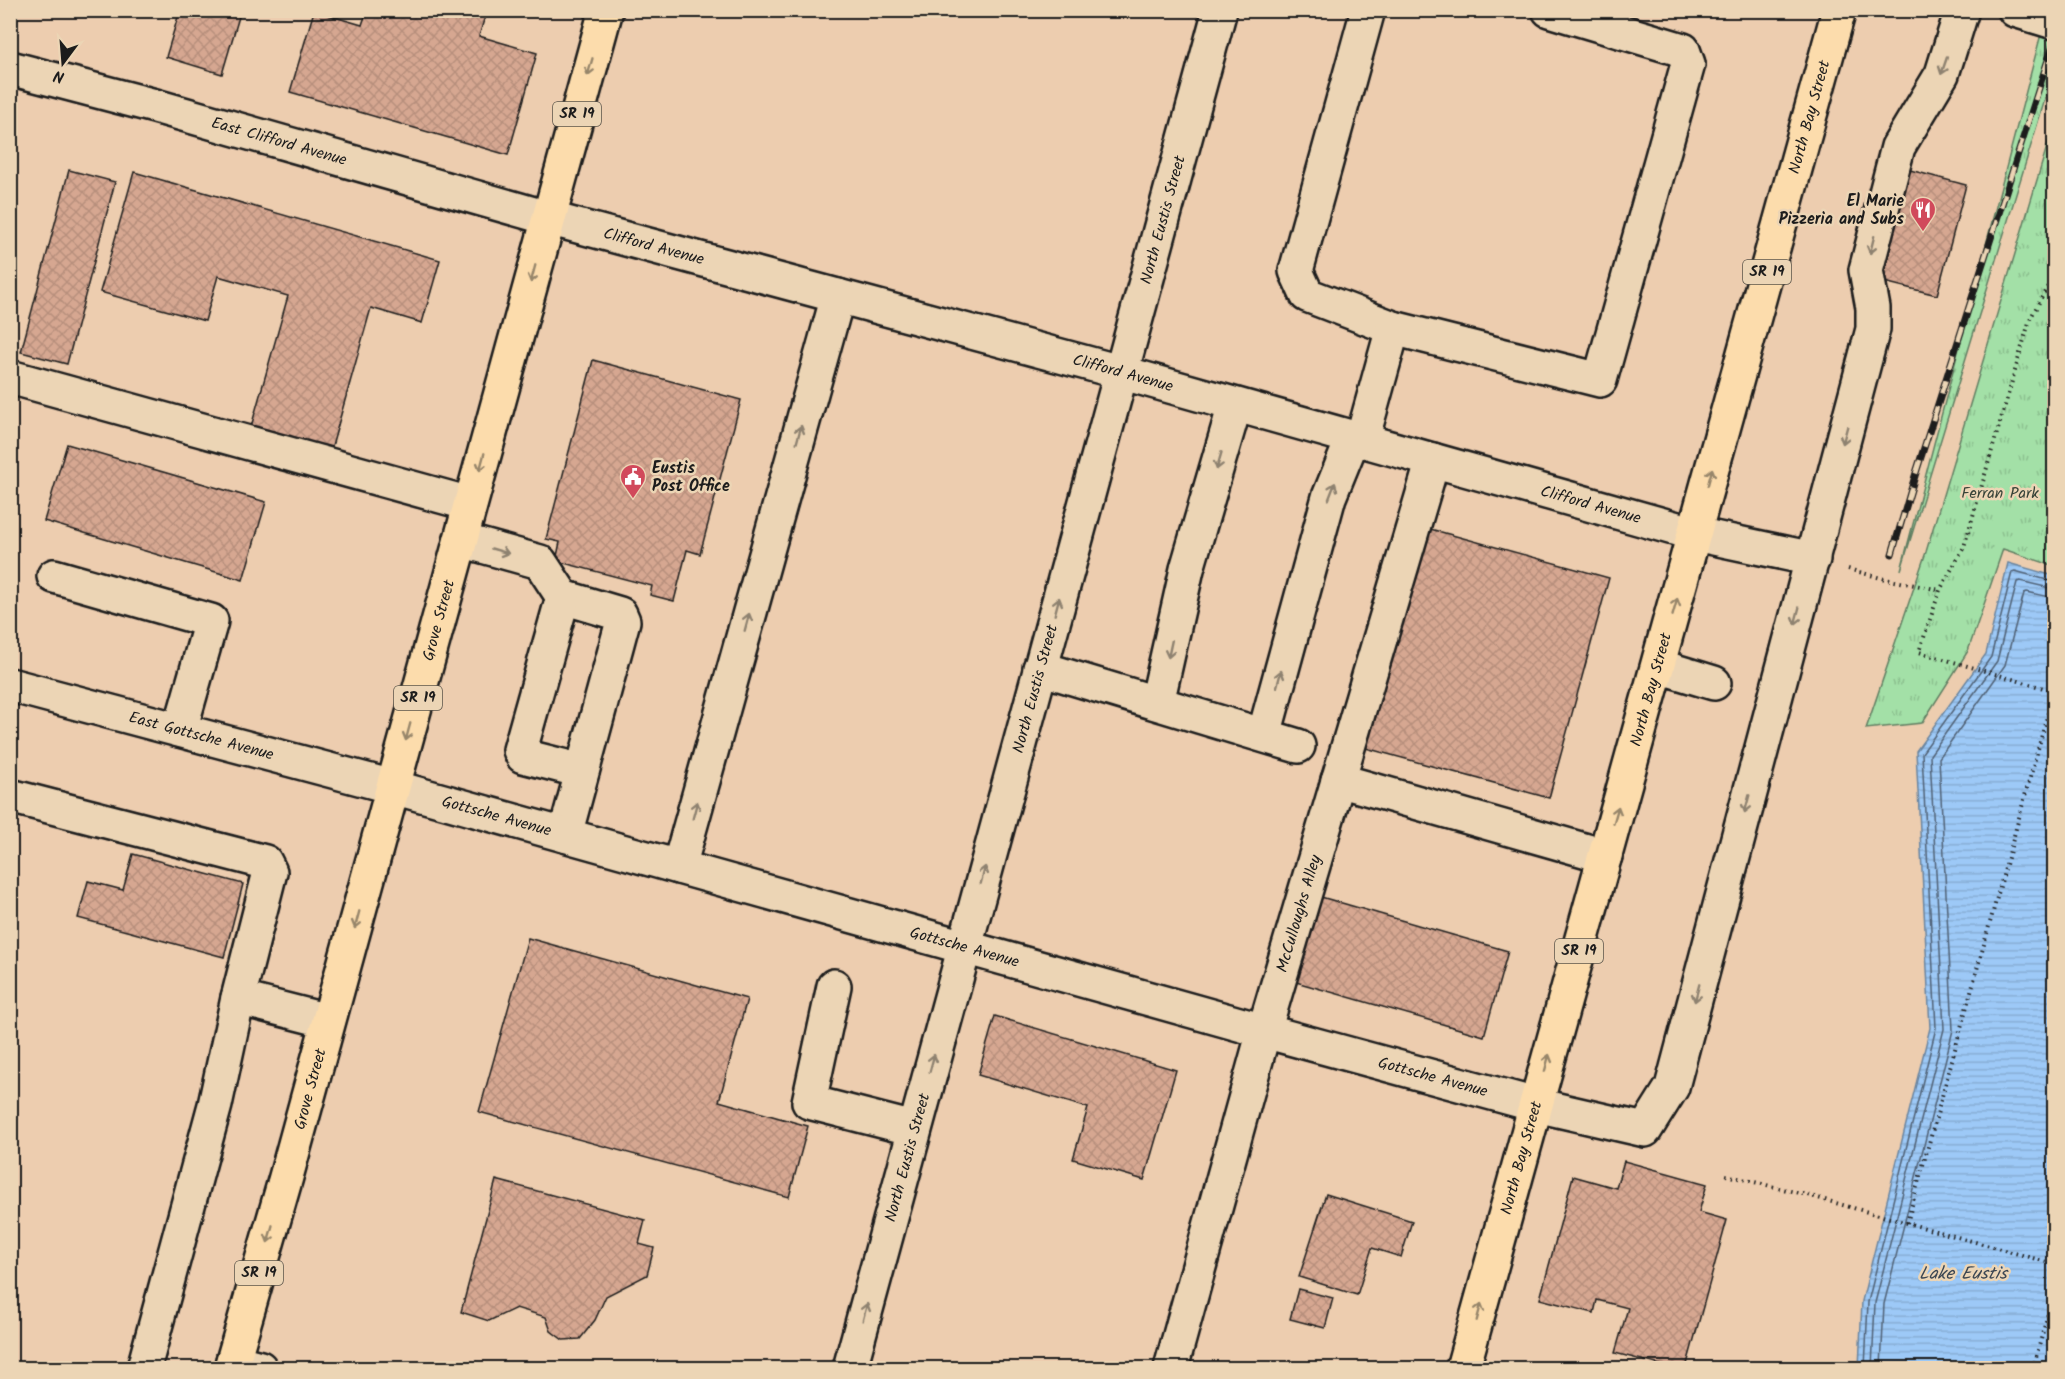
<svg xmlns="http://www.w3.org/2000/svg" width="2065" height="1379" font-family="Kalam,sans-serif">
<defs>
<pattern id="grass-tufts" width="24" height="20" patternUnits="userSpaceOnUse" patternTransform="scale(1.5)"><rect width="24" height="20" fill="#a3e0a7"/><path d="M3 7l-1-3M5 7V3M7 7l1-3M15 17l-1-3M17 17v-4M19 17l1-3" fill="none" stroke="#8cc08f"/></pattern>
<pattern id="water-rules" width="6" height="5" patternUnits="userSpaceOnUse" patternTransform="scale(1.5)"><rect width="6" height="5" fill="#9dc9f7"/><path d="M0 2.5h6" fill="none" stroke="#87acd3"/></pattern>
<pattern id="building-cross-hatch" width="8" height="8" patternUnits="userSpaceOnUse" patternTransform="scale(1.5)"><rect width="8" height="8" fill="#d6a791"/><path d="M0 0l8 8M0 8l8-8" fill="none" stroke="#b78f7c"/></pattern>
</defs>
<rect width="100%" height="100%" fill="#edcdaf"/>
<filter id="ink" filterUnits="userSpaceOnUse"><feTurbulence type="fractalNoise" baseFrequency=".0167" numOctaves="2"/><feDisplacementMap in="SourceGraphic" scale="12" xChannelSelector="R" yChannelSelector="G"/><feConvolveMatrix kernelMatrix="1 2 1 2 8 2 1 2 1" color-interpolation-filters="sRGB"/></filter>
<g filter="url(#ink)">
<path fill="url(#grass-tufts)" stroke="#607e62" stroke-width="1.5" d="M2047,11H2054V70L1901,570Z
M2054,123V566L2003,549L1968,651L1922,723L1866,729L1926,552Z"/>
<path fill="url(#water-rules)" stroke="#69849f" stroke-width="1.5" d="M2008,563L2054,576V1368H1859L1862,1301L1930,1028L1916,751L1986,654Z"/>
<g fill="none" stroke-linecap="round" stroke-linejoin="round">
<path stroke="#506174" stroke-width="1.5" d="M1865,1368L1868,1302L1936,1028L1922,753L1991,657L2012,572L2015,571L2054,582
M1872,1368L1875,1303L1944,1029L1930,755L1997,661L2017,582L2020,581L2054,589
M1881,1368L1884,1304L1953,1030L1939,758L2005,665L2024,593L2027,592L2054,598"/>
</g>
<path fill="url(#building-cross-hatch)" stroke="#1c1c1c" stroke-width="1.5" d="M180,10H241L222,74L166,57Z
M367,10H487L479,36L537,53L508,155L290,92L314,11L362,25Z
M69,170L115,182L67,364L21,352Z
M1910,170L1966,185L1937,295L1880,281Z
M134,172L440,260L422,323L371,308L329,457L249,434L288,296L218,276L205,321L100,292Z
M593,360L741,400L700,554L687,550L674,601L650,595L652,586L556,561L560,542L546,539Z
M67,444L266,502L243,580L44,521Z
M1423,527L1609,578L1549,798L1362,747Z
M133,854L243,884L224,957L78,918L88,881L123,890Z
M1321,897L1508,951L1484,1036L1296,982Z
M528,938L747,999L719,1101L808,1126L789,1197L479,1112Z
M995,1016L1176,1070L1144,1180L1073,1159L1088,1108L978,1075Z
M1624,1161L1707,1184L1699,1212L1727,1220L1686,1368H1672L1615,1353L1628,1308L1597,1300L1594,1313L1540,1299L1573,1176L1616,1188Z
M496,1180L645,1220L639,1244L654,1248L647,1275L606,1296L595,1320L580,1339L563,1340L551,1331L546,1317L516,1308L489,1321L461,1312Z
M1326,1194L1412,1221L1401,1257L1372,1248L1357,1295L1299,1277Z
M1298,1289L1333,1298L1325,1328L1290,1319Z"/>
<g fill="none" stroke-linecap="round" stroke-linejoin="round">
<defs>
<g id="minor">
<path d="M1368,10L1296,271L1307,295L1393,328L1600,380L1688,64L1683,50L1549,10"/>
<path d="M2015,10L2054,22"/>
<path id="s1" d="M10,68L155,106L548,218L1120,372L1695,534L1813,559"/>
<path d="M10,377L470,504"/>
<path d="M1362,440L1393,328"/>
<path d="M461,540L540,562L563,597L620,614L623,621L565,835"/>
<path d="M54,576L211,621L180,730"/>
<path d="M563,597L520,750L523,756L582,771"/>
<path d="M1658,666L1714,683"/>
<path d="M1040,668L1298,746"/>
<path id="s2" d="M10,685L393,787L1264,1031L1536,1105L1645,1130L1672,1087L1873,329V308L1866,270L1898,147L1942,74L1962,10"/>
<path d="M1157,703L1187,569L1235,405"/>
<path d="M1264,735L1329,497L1353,438"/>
<path d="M1338,780L1605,856"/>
<path d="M10,796L265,862L270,872L238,998L328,1021"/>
<path d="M679,867L838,296"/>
<path d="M834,986L809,1102L914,1129"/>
<path d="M233,1361L260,1368"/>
<path d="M144,1368L215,1105L238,998"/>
<path id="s3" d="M850,1368L1220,10"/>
<path id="s4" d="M1171,1368L1264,1031L1433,460"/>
</g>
<g id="major">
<path id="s5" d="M231,1368L286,1177L606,10"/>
<path id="s6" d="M1463,1368L1839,10"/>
</g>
</defs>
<use href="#minor" stroke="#1c1c1c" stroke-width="38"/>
<use href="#major" stroke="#1c1c1c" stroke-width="38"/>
<path stroke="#1c1c1c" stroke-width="4" stroke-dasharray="1.5 4.5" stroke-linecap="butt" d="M1848,569L1885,579L1940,590
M1726,1175L1807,1195L2054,1264
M1907,1223L2054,691L1919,652L1940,590L1964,547L2030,319L2054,275
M2033,1368L2054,1292"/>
<use href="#minor" stroke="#ecd5b5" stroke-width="33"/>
<use href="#major" stroke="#fcdcac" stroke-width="33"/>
<defs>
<path id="rail" d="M1892,554L1915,476L2054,41"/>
</defs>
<use href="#rail" stroke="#1c1c1c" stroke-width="7"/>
<use href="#rail" stroke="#ecd5b5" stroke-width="4.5" stroke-dasharray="14" stroke-linecap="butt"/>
</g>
<defs><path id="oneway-shaft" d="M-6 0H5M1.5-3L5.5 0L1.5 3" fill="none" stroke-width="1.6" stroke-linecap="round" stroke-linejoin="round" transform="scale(1.5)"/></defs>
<g stroke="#8e8270">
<use href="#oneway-shaft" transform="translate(1944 66) rotate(109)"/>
<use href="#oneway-shaft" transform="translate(1872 245) rotate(104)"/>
<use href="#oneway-shaft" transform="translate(799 434) rotate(-75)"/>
<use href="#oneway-shaft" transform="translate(1845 435) rotate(105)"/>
<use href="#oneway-shaft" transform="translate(1219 461) rotate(106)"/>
<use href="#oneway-shaft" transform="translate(1332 491) rotate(-69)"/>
<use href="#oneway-shaft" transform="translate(500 551) rotate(16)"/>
<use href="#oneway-shaft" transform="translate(1057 606) rotate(-75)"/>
<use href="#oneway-shaft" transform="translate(1797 616) rotate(105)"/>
<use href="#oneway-shaft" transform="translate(747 622) rotate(-75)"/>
<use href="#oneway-shaft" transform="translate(1170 649) rotate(102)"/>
<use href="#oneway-shaft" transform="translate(1279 679) rotate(-75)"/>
<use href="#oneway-shaft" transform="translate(1747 804) rotate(105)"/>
<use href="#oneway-shaft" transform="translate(695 810) rotate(-75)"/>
<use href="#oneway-shaft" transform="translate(983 875) rotate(-75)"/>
<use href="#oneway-shaft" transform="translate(1697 993) rotate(105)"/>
<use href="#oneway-shaft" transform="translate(932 1063) rotate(-75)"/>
<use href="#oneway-shaft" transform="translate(865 1312) rotate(-75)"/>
</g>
<g stroke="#97866b">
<use href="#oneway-shaft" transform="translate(590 67) rotate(106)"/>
<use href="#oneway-shaft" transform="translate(533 274) rotate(105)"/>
<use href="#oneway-shaft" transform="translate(482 462) rotate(105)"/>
<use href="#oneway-shaft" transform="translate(1710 477) rotate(-75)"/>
<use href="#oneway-shaft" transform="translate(1675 607) rotate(-74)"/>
<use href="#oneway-shaft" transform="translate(408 732) rotate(105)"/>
<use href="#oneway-shaft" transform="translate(1616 815) rotate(-74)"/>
<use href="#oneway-shaft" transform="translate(357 920) rotate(105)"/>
<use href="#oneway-shaft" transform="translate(1547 1063) rotate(-75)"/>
<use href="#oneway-shaft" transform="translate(270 1234) rotate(106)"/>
<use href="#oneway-shaft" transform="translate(1479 1312) rotate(-75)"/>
</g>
</g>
<defs>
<symbol id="restaurant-pin" viewBox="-11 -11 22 30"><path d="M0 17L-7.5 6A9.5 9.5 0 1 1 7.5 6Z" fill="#d1495b" stroke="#ecd5b5"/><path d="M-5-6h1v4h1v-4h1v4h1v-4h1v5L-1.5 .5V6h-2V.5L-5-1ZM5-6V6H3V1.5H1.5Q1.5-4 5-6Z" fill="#fff"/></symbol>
<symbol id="civic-pin" viewBox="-11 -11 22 30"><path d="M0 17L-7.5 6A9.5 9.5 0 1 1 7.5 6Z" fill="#d1495b" stroke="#ecd5b5"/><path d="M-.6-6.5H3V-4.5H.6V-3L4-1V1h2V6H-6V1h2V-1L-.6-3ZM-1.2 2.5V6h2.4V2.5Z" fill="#fff"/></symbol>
</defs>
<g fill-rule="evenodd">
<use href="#restaurant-pin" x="1908" y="195" width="30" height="40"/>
<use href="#civic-pin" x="618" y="462" width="30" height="40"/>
</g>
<g text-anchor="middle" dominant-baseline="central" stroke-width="5" stroke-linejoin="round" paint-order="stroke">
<g fill="#ecd5b5" stroke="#5a544a" stroke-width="1.5">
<rect x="553" y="102" width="48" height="24" rx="4.5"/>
<rect x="1743" y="260" width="48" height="24" rx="4.5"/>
<rect x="394" y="686" width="48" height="24" rx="4.5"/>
<rect x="1555" y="939" width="48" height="24" rx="4.5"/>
<rect x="235" y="1261" width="48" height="24" rx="4.5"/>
</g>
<g font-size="15" font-weight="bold" fill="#1c1c1c">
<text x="577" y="114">SR 19</text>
<text x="1767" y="272">SR 19</text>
<text x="418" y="698">SR 19</text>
<text x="1579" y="951">SR 19</text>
<text x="259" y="1273">SR 19</text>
</g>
<g font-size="16" fill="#1c1c1c" stroke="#ecd5b5">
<text stroke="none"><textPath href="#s6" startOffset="1298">North Bay Street</textPath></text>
<text stroke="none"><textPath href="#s1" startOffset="279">East Clifford Avenue</textPath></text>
<text stroke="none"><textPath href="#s3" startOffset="1190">North Eustis Street</textPath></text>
<text stroke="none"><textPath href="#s1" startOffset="668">Clifford Avenue</textPath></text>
<text stroke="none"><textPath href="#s1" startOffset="1154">Clifford Avenue</textPath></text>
<text stroke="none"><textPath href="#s1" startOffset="1640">Clifford Avenue</textPath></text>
<text stroke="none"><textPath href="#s5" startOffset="776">Grove Street</textPath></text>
<text stroke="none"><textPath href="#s3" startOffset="704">North Eustis Street</textPath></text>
<text stroke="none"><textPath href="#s6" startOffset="704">North Bay Street</textPath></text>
<text stroke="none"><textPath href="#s2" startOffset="198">East Gottsche Avenue</textPath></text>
<text stroke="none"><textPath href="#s2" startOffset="504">Gottsche Avenue</textPath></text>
<text stroke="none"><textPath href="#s4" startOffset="472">McCulloughs Alley</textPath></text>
<text stroke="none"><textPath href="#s2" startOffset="990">Gottsche Avenue</textPath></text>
<text stroke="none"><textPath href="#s2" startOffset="1476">Gottsche Avenue</textPath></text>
<text stroke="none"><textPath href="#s5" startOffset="290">Grove Street</textPath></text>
<text stroke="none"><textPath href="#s3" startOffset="218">North Eustis Street</textPath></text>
<text stroke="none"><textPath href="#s6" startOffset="218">North Bay Street</textPath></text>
</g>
<g font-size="16" font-weight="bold" fill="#1c1c1c" stroke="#ecd5b5" text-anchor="end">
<text x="1904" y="201">El Marie<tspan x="1904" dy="18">Pizzeria and Subs</tspan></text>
<text x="652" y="468" text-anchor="start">Eustis<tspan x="652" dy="18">Post Office</tspan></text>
</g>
<g font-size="16" fill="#374338" stroke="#ecd5b5">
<text x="2000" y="493">Ferran Park</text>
</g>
<g font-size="18" font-style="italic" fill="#3c4753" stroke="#ecd5b5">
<text x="1963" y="1274">Lake Eustis</text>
</g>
</g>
<rect width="2065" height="1379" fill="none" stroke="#ecd5b5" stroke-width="36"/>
<rect x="18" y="18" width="2029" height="1343" fill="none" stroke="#1c1c1c" stroke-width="2" filter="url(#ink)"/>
<g transform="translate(63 63) rotate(196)" stroke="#ecd5b5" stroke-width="4.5" paint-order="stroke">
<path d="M0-4.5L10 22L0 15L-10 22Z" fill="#1c1c1c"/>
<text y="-9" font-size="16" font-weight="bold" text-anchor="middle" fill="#1c1c1c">N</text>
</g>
</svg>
